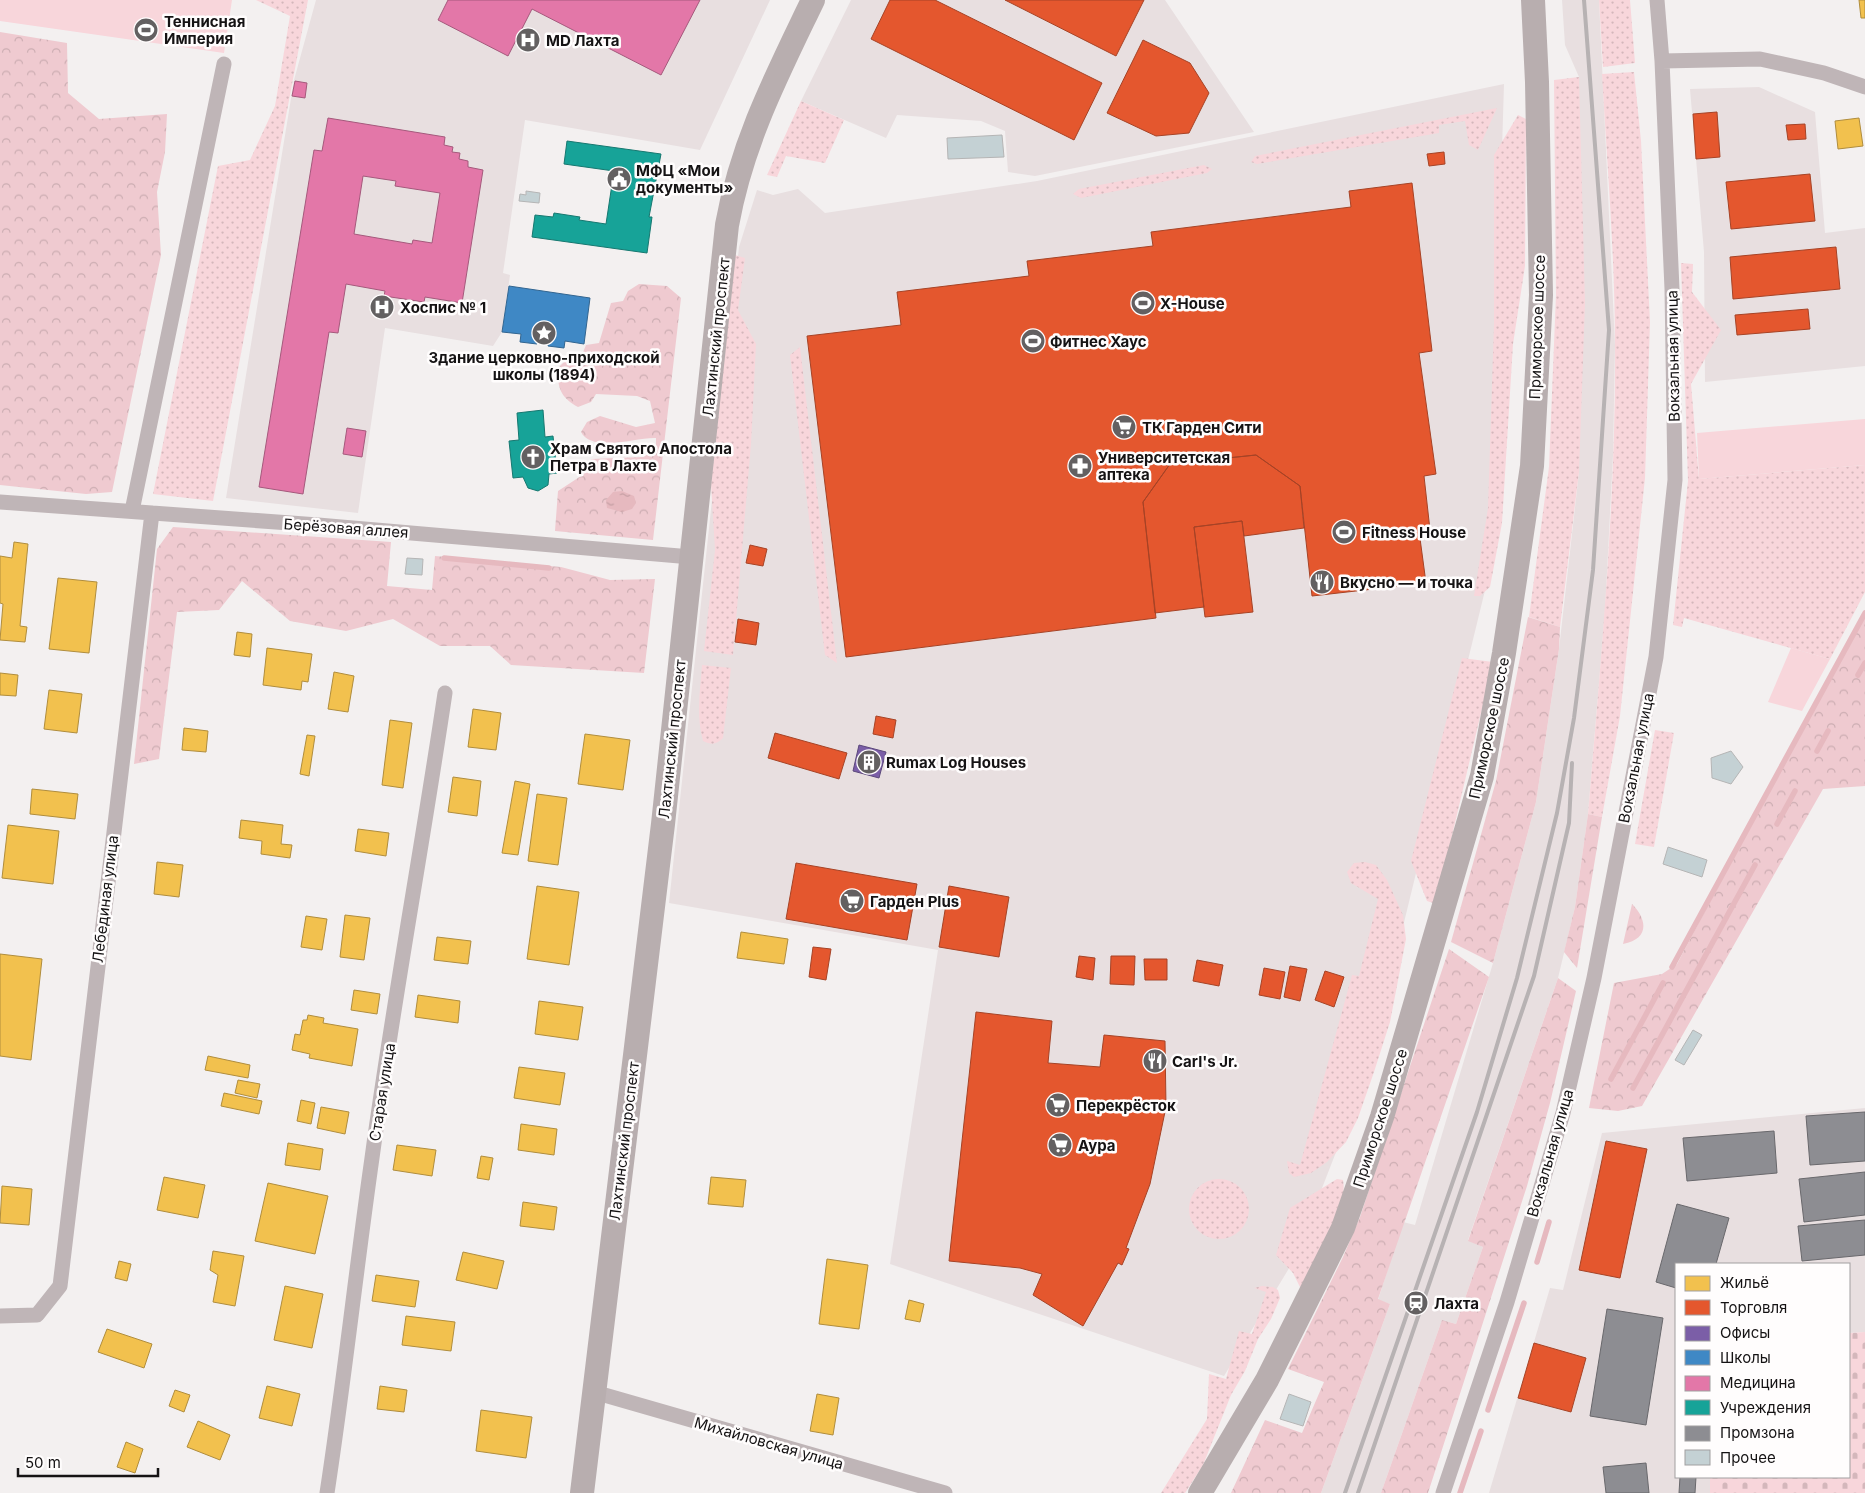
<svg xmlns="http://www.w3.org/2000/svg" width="1865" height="1493" font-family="Inter,sans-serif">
<defs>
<pattern id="grass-dots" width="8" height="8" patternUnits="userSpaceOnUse" patternTransform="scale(1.25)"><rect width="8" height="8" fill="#f8d6db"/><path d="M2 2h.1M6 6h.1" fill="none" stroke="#d4b7bb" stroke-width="1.8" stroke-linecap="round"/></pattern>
<pattern id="forest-crowns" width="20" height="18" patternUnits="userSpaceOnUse" patternTransform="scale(1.25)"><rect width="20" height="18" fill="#efcad0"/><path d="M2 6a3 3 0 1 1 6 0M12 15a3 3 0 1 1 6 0" fill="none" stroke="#ccadb2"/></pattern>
<pattern id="cemetery-stones" width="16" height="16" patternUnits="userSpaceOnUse" patternTransform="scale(1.25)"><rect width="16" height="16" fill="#f8d6db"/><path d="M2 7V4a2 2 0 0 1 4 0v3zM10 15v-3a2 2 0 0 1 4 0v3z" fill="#d4b7bb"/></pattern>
<pattern id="water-ripples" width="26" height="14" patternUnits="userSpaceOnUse" patternTransform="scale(1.25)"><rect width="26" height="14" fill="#e6b9bf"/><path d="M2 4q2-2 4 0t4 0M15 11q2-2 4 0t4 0" fill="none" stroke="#c49ea3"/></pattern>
</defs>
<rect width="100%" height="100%" fill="#f3f0f0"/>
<path fill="#e8dfe0" d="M316,0H770L700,150L525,120L503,273L510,275L502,332L493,346L385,328L358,513L226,498L294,80Z
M851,0H1165L1254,132L1035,176L1008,172L1005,131L981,121L897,115L886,138L801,101Z
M1562,0H1599L1615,345L1613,455L1605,611L1588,814L1575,907L1558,978L1468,1240L1483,1247L1456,1324L1442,1320L1381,1493H1321L1390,1304L1378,1300L1403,1222L1415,1225L1493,963L1536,802L1559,649L1579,472V77L1565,45Z
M1504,84L1489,574L1368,1070L1294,1260L1224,1376L890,1264L938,950L669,903L739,247L757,190L773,195L798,189L825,213L1037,181Z
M1759,87L1815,112L1825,233L1865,228V366L1705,382L1704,252L1690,89Z
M1865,1108V1332L1849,1333V1264H1676V1477H1710V1493H1489L1550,1288L1563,1290L1602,1133Z"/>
<path fill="url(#grass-dots)" d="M256,0H308L213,501L153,494L218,166L250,160L275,106L290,16Z
M1599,0H1630L1635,63L1603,67Z
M1634,72L1641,141L1650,322L1645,478L1620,716L1602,817L1588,814C1601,658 1616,502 1615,346C1615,255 1607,164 1602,74Z
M1579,77L1585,303L1579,472L1560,627L1529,617L1549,467L1556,295L1554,80Z
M801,101L844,120L825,163L786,156L777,177L767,175Z
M1497,108L1478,150L1469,145L1465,121L1439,125V133L1257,164L1251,162L1255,156Z
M1518,115L1526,119L1525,266L1513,344L1502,523L1490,587L1480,596H1474L1488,508L1494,324V155Z
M1204,165L1212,169L1207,173L1081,198L1073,194L1079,189Z
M735,255L745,258L738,310L756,344L751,444L733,655L704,651L715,550L711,484Z
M1681,263L1693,264L1692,292L1721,330L1691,384L1699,479L1865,465V592L1830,659L1684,618L1682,627L1673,625L1688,481Z
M800,347L837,663L825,655L790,355Z
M1462,658L1493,662L1437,899L1433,903L1427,901L1411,861Z
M702,665L731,668L723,738C716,745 712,745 703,741C696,716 700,691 702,665Z
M1655,730L1674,733L1654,847L1635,844Z
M1365,862L1376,865L1387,880L1403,915L1406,939L1390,1022L1374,1072L1358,1118L1346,1142L1327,1162L1311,1173L1294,1177L1289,1173L1287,1161L1300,1165L1352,975L1359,976L1378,899L1351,883L1347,872L1354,863Z
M1189 1209a30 30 0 1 1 60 0a30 30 0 1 1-60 0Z
M1337,1179L1343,1180C1349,1206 1315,1260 1303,1285L1300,1287L1293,1273L1276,1255L1290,1208Z
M1262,1286L1273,1287L1278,1290L1280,1298L1271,1319L1258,1339L1245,1371L1231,1395L1203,1465L1185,1493H1161L1207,1419L1209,1374L1226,1379L1239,1331L1252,1334L1266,1292L1254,1288Z"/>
<path fill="url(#forest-crowns)" d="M0,32L67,43L68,93L99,119L167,114L165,152L157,192L161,255L112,492L86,494L0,485Z
M639,284L667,286L681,298L653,540L555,531L558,491L581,476L591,459L643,457L656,450V438C637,437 592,453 581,432L587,422L600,416L636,427L655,423L650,401L637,396L596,394L591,402L578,407C561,398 557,388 558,368L566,360L581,357L586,345L599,343L611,303L623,301L628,291Z
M173,527L391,542L387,586L432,590L435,556L561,567L610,580L655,579L644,673L511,665L490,646H440L393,619L346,631L290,621L242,581L219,610L177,612L159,759L134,764L157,549Z
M1865,610V786L1823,789L1642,1106L1618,1111L1589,1108L1614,983L1662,974L1677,964Z
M1528,617L1560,627L1559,649L1536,802L1493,963L1451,942L1496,781Z
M1588,814L1602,817L1577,968L1564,952L1575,907Z
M1632,904C1648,920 1649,939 1623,944Z
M1449,949L1489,977L1378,1299L1390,1304L1321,1493H1231L1265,1420L1302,1433L1324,1382L1288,1369L1343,1257L1360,1217Z
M1558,978L1576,991L1550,1103L1527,1186L1428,1493H1381L1442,1320L1456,1324L1483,1247L1468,1241Z"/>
<path fill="url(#cemetery-stones)" d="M1865,1332V1493H1710V1477H1849V1333Z"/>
<path fill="#f8d6db" d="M0,0H232L224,53L0,21Z
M1865,419V465L1699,479L1697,433Z
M1791,648L1830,659L1802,711L1768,702Z"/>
<path fill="url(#water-ripples)" d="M622,491L634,496L636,503L632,509L622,512L607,508L606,500L613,492Z"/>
<path fill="#f2c14e" stroke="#b08d3d" d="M1859,0H1865V18H1861Z
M1859,118L1863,146L1838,149L1835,121Z
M14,542L28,544L20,626L27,627L25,642L0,640L3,604L0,603V556L12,558Z
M58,578L97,582L89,653L49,649Z
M237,632L252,634L250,657L234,655Z
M267,648L312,654L308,682L302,681L301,690L263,685Z
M334,672L354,676L348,712L328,709Z
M0,673L18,675L16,696L0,695Z
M49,690L82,694L77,733L44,729Z
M473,709L501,713L496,750L468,747Z
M390,720L412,723L403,788L382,785Z
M184,728L208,731L206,752L182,750Z
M585,734L630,740L623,790L578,784Z
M307,735L315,736L309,776L300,774Z
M453,777L481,781L477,816L448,812Z
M515,781L530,784L518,855L502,853Z
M32,789L78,794L75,819L30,814Z
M537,794L567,798L558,865L528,861Z
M241,820L283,825L281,844L292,845L290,858L261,854L262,841L239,838Z
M8,825L59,831L53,884L2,878Z
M358,829L389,833L386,856L355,851Z
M157,862L183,865L179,897L154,894Z
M537,886L579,892L569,965L527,959Z
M345,915L370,918L364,960L340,957Z
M306,916L327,919L322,950L301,947Z
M741,932L788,939L784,964L737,958Z
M437,937L471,941L468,964L434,960Z
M0,954L42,959L31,1060L0,1056Z
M354,990L380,994L377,1014L351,1010Z
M418,995L460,1001L458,1023L415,1017Z
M539,1001L583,1007L578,1040L535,1034Z
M308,1015L324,1018L323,1023L358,1029L352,1066L309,1058L310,1054L292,1050L295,1034L300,1035L303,1020H307Z
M208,1056L250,1065L248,1078L205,1070Z
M519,1067L565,1073L560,1105L514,1098Z
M238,1080L260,1084L257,1098L235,1093Z
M224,1093L262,1101L259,1114L221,1106Z
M301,1100L315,1103L311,1124L297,1121Z
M321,1107L349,1112L345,1134L317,1128Z
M521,1124L557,1129L554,1155L518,1150Z
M288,1143L323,1149L320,1170L285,1165Z
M397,1145L436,1150L432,1176L393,1170Z
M481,1156L493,1158L489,1180L477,1178Z
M164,1177L205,1185L198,1218L157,1210Z
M711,1177L746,1180L743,1207L708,1204Z
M268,1183L328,1196L315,1254L255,1241Z
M2,1186L32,1189L29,1225L0,1223Z
M523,1202L557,1207L554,1230L520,1226Z
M213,1251L244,1256L235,1306L213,1302L218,1275L210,1270Z
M463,1252L504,1261L497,1289L456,1280Z
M827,1259L868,1265L859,1329L819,1324Z
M119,1261L131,1264L127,1281L115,1278Z
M376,1275L419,1281L415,1307L372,1301Z
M285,1286L323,1294L312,1348L274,1340Z
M909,1300L924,1304L920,1322L905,1319Z
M406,1316L455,1322L451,1351L402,1345Z
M107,1329L152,1344L144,1368L98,1352Z
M267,1386L300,1394L292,1426L259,1418Z
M380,1386L407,1390L404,1412L377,1409Z
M175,1390L190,1395L184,1412L169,1406Z
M817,1394L839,1398L833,1435L810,1431Z
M481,1410L532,1417L526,1458L476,1451Z
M198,1421L230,1435L220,1460L187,1447Z
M126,1442L143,1449L135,1473L117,1467Z"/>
<path fill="#e4572e" stroke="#a64326" d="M890,0H935L1102,83L1074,140L871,39Z
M1005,0H1144L1116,56Z
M1143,40L1190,63L1209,93L1189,133L1156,136L1107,113Z
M1717,112L1720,157L1696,159L1693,114Z
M1805,124L1806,139L1788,140L1786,125Z
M1444,152L1445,164L1429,166L1427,154Z
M1810,174L1815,221L1731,229L1726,182Z
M1412,183L1432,351L1419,353L1436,474L1424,476L1430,530L1419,531L1426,583L1312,596L1300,486L1256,455L1170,464L1143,502L1156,618L846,657L807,336L901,325L897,292L1029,276L1027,261L1153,246L1151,232L1351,207L1349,191Z
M1836,247L1840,289L1733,299L1730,257Z
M1808,309L1810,329L1737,335L1735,315Z
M1256,455L1300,486L1304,528L1244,536L1242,521L1194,527L1204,607L1155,613L1143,502L1170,464Z
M1242,521L1253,612L1205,617L1194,527Z
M750,545L767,549L763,566L746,563Z
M738,619L759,623L756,645L735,642Z
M876,716L896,720L893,738L873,734Z
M775,733L847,753L839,779L768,758Z
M796,863L917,884L907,940L786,919Z
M949,886L1009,897L999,957L939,947Z
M813,947L831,949L826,980L809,977Z
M1079,956L1095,958L1093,980L1076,977Z
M1111,956H1135L1134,985L1110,984Z
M1144,959H1167V980H1145Z
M1197,960L1223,965L1219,986L1193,981Z
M1290,966L1307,969L1300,1001L1284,997Z
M1264,968L1285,972L1280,999L1259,995Z
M1325,971L1344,977L1334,1007L1315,1000Z
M976,1012L1052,1021L1048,1063L1100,1067L1104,1035L1165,1041L1166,1107L1150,1184L1126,1248L1129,1249L1122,1265L1118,1263L1083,1326L1033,1295L1042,1274L1020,1268L949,1261Z
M1606,1141L1647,1149L1620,1278L1579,1270Z
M1534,1343L1586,1358L1571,1412L1518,1398Z"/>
<path fill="#7b5ea7" stroke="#5c487b" d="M859,745L886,752L879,778L853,771Z"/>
<path fill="#3f88c5" stroke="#326590" d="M509,286L590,298L584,344L565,341L564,348L548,346L549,338L537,337V344L520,342L521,334L502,332Z"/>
<path fill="#e377a8" stroke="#a5597c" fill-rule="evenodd" d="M448,0H700L661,75L532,9L508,56L438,20Z
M295,81L307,83L305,98L292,96Z
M328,118L445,137L444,145L453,147L452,152L460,153L459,159L468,161V167L483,170L462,303L425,297L424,302L384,296L385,291L346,284L338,333L329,332L303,494L259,487L314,150L322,151ZM363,176L396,181L395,186L440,193L432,243L413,240L412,244L354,234Z
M347,428L366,431L362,457L343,454Z"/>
<path fill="#17a398" stroke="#167870" d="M567,141L661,154L649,217H652L647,253L532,237L535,215L553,217L554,213L580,217L579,220L606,224L614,171L564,164Z
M543,410L545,437L553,436L557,473L549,474L548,485L538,491L528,488L523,477L513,478L509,441L519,440L517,413Z"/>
<path fill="#8d8d92" stroke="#69686c" d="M1865,1112V1161L1810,1165L1806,1116Z
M1774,1131L1777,1173L1687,1181L1683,1138Z
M1865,1172V1215L1804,1222L1799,1179Z
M1677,1204L1729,1218L1716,1264H1676V1288L1656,1282Z
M1865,1220V1255L1802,1261L1798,1226Z
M1607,1309L1663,1318L1646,1425L1590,1416Z
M1646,1463L1649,1493H1606L1603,1467Z
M1680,1477H1696L1695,1493H1679Z"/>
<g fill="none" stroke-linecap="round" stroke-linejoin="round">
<path stroke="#e6b9bf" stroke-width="5.5" d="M444,558L549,568
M1858,675L1865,663
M1817,751L1828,731
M1777,824L1795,791
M1672,967L1865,613
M1611,1079L1663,983
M1633,1088L1755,865
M1537,1262L1549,1222
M1488,1410L1524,1303
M1460,1493L1481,1431"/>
</g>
<path fill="#c4d1d4" stroke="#b5b5b5" d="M1002,135L1004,157L948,159L947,138Z
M526,191L540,193L539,203L519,201L520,194L526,195Z
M407,558L423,559L422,575L405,574Z
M1731,751L1743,767L1731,784L1712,778L1711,758Z
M1668,847L1707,860L1702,877L1663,864Z
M1693,1030L1702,1035L1684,1065L1675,1060Z
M1289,1394L1311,1402L1303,1426L1280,1419Z"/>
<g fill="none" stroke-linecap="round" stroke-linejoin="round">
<path stroke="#bfb5b7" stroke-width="15" d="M1662,61L1760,59L1824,73L1865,87
M0,502L318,525L691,557
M132,511L224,64
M0,1316L37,1315L60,1286L152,513
M594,1392L945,1493
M327,1493C344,1382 356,1270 372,1158C393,1003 422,848 445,693
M1443,1493L1507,1302L1563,1113L1594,978L1656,657L1675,480L1672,289L1662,61L1657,0"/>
<path stroke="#b8aeaf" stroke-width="24" d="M582,1493L663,824L727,225C742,142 777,75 813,0
M1200,1493L1267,1380L1343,1228L1382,1117L1482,776L1504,653L1532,466L1541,295L1537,82L1533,0"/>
<path stroke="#b7b2b3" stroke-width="4" d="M1345,1493L1477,1112L1517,978L1557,813L1574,718L1593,570L1609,330L1584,0
M1358,1493L1534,976L1569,823L1572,763"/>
</g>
<defs>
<symbol id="stadium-disc" viewBox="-11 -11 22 22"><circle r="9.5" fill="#636061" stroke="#fffdfd"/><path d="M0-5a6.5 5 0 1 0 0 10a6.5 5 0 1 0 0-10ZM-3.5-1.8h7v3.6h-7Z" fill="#fff"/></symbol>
<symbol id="hospital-disc" viewBox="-11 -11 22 22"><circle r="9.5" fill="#636061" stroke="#fffdfd"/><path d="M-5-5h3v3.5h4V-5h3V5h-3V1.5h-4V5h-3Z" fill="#fff"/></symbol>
<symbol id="civic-disc" viewBox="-11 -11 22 22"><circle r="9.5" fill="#636061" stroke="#fffdfd"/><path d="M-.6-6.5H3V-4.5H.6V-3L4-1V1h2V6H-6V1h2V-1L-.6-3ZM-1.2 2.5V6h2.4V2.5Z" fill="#fff"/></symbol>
<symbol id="sight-disc" viewBox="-11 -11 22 22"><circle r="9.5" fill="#636061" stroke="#fffdfd"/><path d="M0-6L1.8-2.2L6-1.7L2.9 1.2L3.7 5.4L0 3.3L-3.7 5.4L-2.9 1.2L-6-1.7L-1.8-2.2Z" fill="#fff"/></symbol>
<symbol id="supermarket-disc" viewBox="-11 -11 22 22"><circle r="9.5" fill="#636061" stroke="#fffdfd"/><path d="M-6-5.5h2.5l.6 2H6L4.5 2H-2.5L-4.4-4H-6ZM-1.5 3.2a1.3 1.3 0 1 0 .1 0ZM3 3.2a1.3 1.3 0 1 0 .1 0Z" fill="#fff"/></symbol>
<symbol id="church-disc" viewBox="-11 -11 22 22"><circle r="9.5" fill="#636061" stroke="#fffdfd"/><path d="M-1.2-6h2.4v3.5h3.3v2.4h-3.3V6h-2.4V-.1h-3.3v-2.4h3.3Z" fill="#fff"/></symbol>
<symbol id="pharmacy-disc" viewBox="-11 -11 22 22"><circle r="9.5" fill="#636061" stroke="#fffdfd"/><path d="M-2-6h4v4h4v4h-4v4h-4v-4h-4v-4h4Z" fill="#fff"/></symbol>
<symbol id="restaurant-disc" viewBox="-11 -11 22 22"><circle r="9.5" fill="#636061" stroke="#fffdfd"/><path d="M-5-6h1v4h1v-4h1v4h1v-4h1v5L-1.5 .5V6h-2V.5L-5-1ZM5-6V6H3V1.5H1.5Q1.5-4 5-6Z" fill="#fff"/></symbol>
<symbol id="building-disc" viewBox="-11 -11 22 22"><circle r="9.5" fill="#636061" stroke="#fffdfd"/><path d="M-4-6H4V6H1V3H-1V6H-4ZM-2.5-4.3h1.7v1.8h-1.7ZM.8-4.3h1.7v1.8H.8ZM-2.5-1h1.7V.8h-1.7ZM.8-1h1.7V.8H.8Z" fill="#fff"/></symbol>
<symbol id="station-disc" viewBox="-11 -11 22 22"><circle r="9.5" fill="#636061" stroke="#fffdfd"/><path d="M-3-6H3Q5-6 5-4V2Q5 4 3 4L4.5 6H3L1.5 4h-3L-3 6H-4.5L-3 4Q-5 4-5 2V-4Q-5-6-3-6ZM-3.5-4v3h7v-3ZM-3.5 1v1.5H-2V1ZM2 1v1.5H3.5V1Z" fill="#fff"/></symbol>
</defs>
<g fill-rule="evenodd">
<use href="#stadium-disc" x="132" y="16" width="28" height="28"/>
<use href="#hospital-disc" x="514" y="26" width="28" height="28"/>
<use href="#civic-disc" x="605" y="165" width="28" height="28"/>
<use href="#stadium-disc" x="1129" y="289" width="28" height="28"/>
<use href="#hospital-disc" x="368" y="293" width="28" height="28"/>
<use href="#sight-disc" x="530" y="319" width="28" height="28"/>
<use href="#stadium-disc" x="1019" y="327" width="28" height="28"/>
<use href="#supermarket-disc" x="1110" y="413" width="28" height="28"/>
<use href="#church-disc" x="519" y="443" width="28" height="28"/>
<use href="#pharmacy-disc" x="1066" y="452" width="28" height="28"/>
<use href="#stadium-disc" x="1330" y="518" width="28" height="28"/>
<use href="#restaurant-disc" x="1308" y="568" width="28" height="28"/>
<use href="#building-disc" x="855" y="748" width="28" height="28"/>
<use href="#supermarket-disc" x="838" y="887" width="28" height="28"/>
<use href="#restaurant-disc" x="1141" y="1047" width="28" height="28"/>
<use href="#supermarket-disc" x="1044" y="1091" width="28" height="28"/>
<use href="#supermarket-disc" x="1046" y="1131" width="28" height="28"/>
<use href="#station-disc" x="1402" y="1289" width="28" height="28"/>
</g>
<g text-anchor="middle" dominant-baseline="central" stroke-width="5" stroke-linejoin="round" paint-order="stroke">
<g font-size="15" font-weight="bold" fill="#151314" stroke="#fffdfd" text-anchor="start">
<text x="164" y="21">Теннисная<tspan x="164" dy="17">Империя</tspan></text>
<text x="546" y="40">MD Лахта</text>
<text x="636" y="170">МФЦ «Мои<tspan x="636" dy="17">документы»</tspan></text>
<text x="1160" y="303">X-House</text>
<text x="400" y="307">Хоспис № 1</text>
<text x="1050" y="341">Фитнес Хаус</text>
<text x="544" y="357" text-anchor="middle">Здание церковно-приходской<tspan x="544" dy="17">школы (1894)</tspan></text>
<text x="1142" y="427">ТК Гарден Сити</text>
<text x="550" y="448">Храм Святого Апостола<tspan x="550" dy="17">Петра в Лахте</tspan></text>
<text x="1098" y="457">Университетская<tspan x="1098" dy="17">аптека</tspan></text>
<text x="1362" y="532">Fitness House</text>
<text x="1340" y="582">Вкусно — и точка</text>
<text x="886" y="762">Rumax Log Houses</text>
<text x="870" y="901">Гарден Plus</text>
<text x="1172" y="1061">Carl's Jr.</text>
<text x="1076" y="1105">Перекрёсток</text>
<text x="1078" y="1145">Аура</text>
<text x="1434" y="1303">Лахта</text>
</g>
<g font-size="15" fill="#151314" stroke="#fffdfd">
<text transform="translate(1537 327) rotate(-88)">Приморское шоссе</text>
<text transform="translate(716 337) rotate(-84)">Лахтинский проспект</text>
<text transform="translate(1673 356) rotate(-91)">Вокзальная улица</text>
<text transform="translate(346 528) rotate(4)">Берёзовая аллея</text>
<text transform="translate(1489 728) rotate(-78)">Приморское шоссе</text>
<text transform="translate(672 739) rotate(-84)">Лахтинский проспект</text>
<text transform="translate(1636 758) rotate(-79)">Вокзальная улица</text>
<text transform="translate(105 899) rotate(-83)">Лебединая улица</text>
<text transform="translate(382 1092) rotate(-81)">Старая улица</text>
<text transform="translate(1380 1118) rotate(-72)">Приморское шоссе</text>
<text transform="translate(624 1141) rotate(-83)">Лахтинский проспект</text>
<text transform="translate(1550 1153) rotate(-74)">Вокзальная улица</text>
<text transform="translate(769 1443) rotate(16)">Михайловская улица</text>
</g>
</g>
<rect x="1675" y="1263" width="175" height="215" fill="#fffdfd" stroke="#a19fa0"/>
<rect x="1685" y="1276" width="25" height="15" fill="#f2c14e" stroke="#a19fa0"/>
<text x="1720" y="1288" font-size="15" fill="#151314">Жильё</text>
<rect x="1685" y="1300" width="25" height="15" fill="#e4572e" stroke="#a19fa0"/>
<text x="1720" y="1313" font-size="15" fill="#151314">Торговля</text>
<rect x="1685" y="1326" width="25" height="15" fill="#7b5ea7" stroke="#a19fa0"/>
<text x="1720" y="1338" font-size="15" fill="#151314">Офисы</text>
<rect x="1685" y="1350" width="25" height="15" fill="#3f88c5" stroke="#a19fa0"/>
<text x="1720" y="1363" font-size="15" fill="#151314">Школы</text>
<rect x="1685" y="1376" width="25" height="15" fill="#e377a8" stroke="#a19fa0"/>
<text x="1720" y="1388" font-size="15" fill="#151314">Медицина</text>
<rect x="1685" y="1400" width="25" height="15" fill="#17a398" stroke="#a19fa0"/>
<text x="1720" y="1413" font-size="15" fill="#151314">Учреждения</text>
<rect x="1685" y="1426" width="25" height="15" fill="#8d8d92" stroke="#a19fa0"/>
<text x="1720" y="1438" font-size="15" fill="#151314">Промзона</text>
<rect x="1685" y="1450" width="25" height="15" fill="#c4d1d4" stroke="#a19fa0"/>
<text x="1720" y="1463" font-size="15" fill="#151314">Прочее</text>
<path d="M18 1468v8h140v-8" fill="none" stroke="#151314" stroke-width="2.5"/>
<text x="25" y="1468" font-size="15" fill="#151314" stroke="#fffdfd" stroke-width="4" paint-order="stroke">50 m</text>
</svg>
